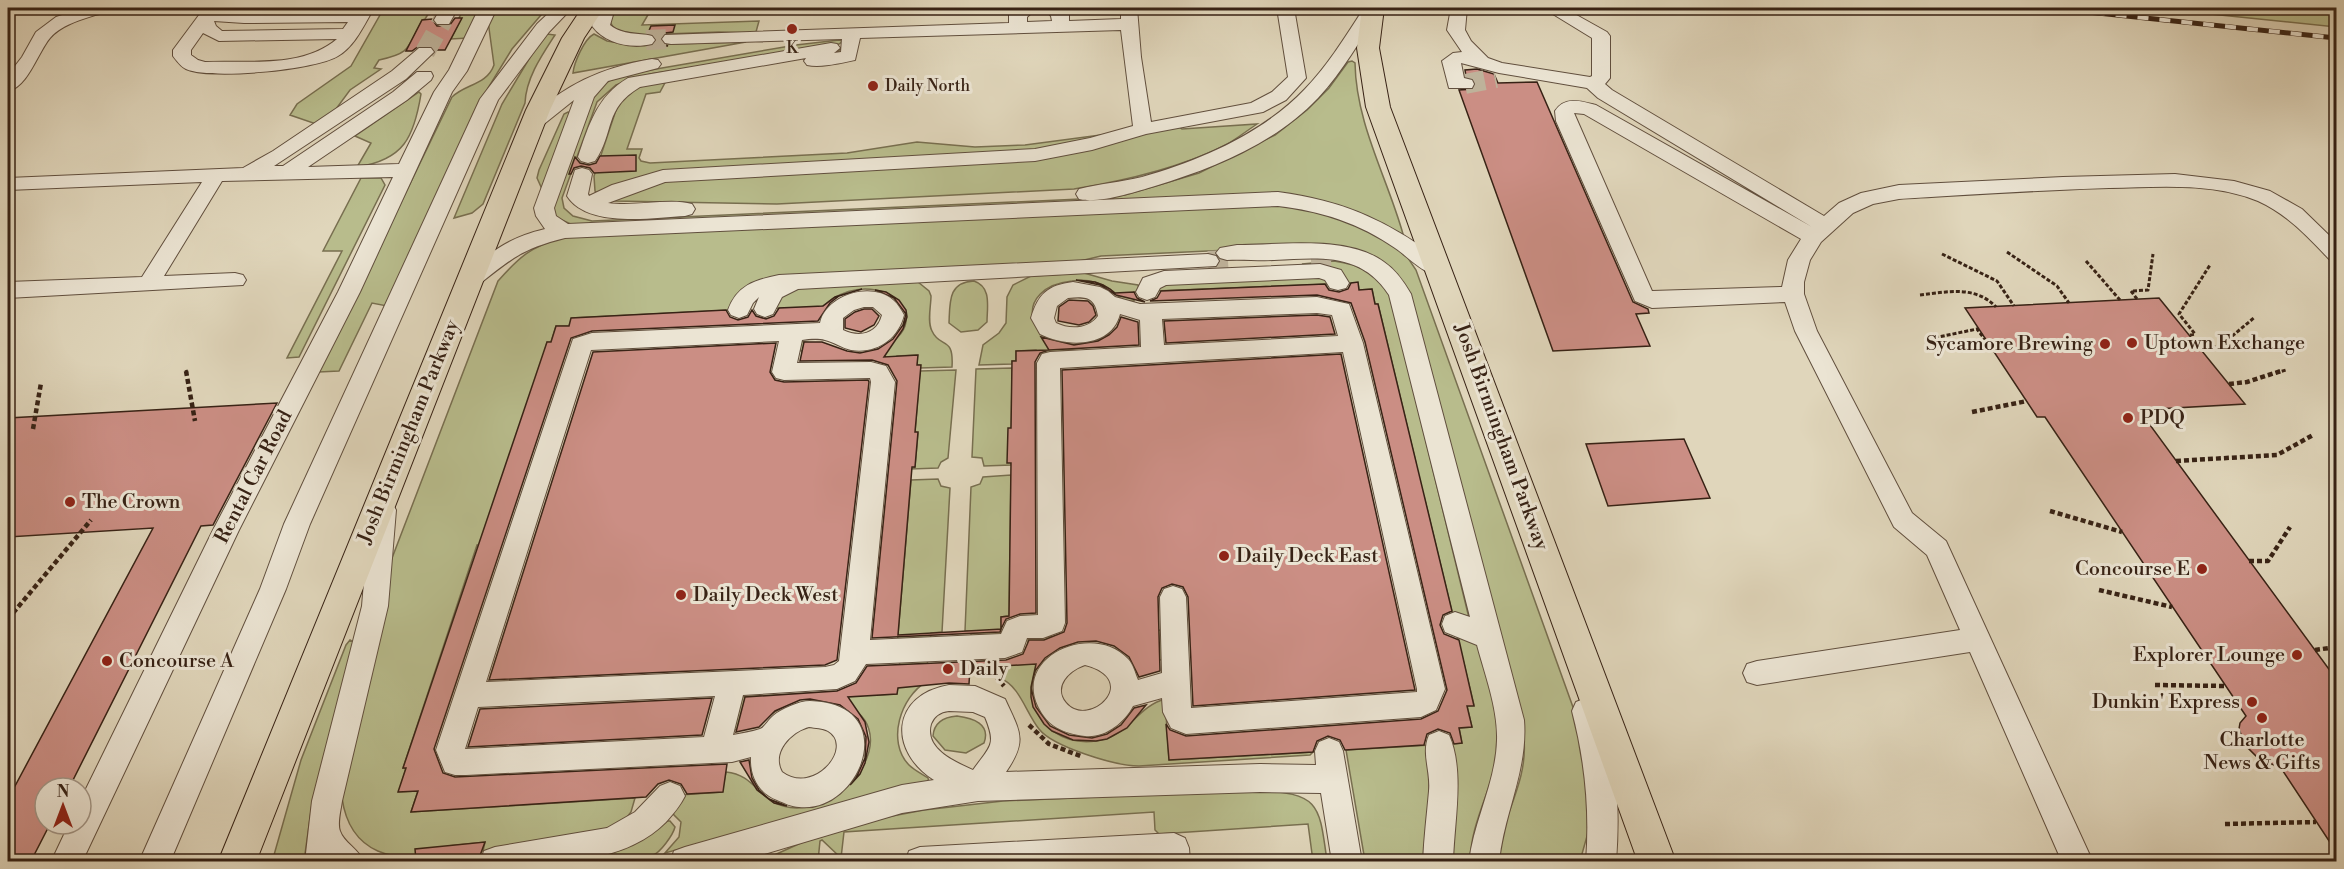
<svg xmlns="http://www.w3.org/2000/svg" width="2344" height="869" font-family="'Libre Bodoni',serif">
<rect width="100%" height="100%" fill="#e0d6bb"/>
<filter id="stains"><feTurbulence type="fractalNoise" baseFrequency=".00333" numOctaves="4"/><feColorMatrix values="0 0 0 0 .2 0 0 0 0 .09 0 0 0 0 .02 0 0 0 .5 -.17"/></filter>
<radialGradient id="worn" r=".72"><stop offset=".6" stop-color="#630" stop-opacity="0"/><stop offset="1" stop-color="#630" stop-opacity=".3"/></radialGradient>
<path fill="#b8bc8c" stroke="#786f50" stroke-width="1.5" d="M384,8H432L425,19L422,20C407,48 412,53 379,60L374,68L381,69L350,90L336,109L316,124L290,115L297,104L351,66Z
M464,8H482L468,38L451,39L461,19L459,18Z
M495,8H547L512,49L488,88L387,306L372,303L339,371L319,372L452,97C465,84 487,85 494,65L488,21Z
M616,8H652L642,25L759,21L756,32L752,33L719,32L639,35L617,30L613,27L610,22Z
M2152,8H2300L2336,11V27Z
M547,34L555,35C542,55 526,78 525,103L483,204L472,213L454,218L502,104L532,54Z
M594,34L607,41L632,45L746,42L573,73C574,63 584,39 594,34Z
M839,40L843,41L839,44L650,74L616,85L597,102L562,198L564,208L573,216L592,221L1102,198L1125,195L1199,173L1275,135L1307,110L1329,88L1348,62L1352,61L1355,63C1356,124 1387,177 1403,234L1399,235C1368,213 1335,202 1297,196L575,226L555,217L553,201C564,170 579,108 602,86C608,80 618,77 627,74L796,45Z
M837,50L840,51L666,81L660,92L646,94L627,149H642L639,158L641,161L650,163L847,153L917,142L975,147L1025,145L1176,125L1182,129L1257,124C1245,132 1234,141 1222,147C1176,169 1124,181 1074,189L777,204L613,201L605,199L595,191L594,176L617,107L631,91L656,80Z
M419,92L421,94C414,137 404,160 357,167L371,143L355,136Z
M568,112L571,113L542,189L537,178L539,170L564,114Z
M361,178H381L385,185L299,357L287,358L342,251H323Z
M1278,203L1354,220L1406,255L1416,270L1583,735L1591,822L1580,861H1496C1500,820 1528,783 1524,740L1408,290L1314,246L1101,256L1080,261L776,278L732,310L572,318L569,326H556L551,342H547L497,544L477,545L403,768H406L399,792L418,791L411,812L635,798L631,812L620,826L578,837L483,851L485,842L448,846L445,856C395,863 350,855 342,798L388,603L389,566L498,281C520,256 531,247 563,237Z
M1334,261C1362,265 1372,272 1390,293L1469,618L1453,616L1424,496L1408,497L1416,463L1378,304H1375L1372,289L1359,290L1358,283H1346L1302,264Z
M1084,273L1112,281L1138,285L1140,292H1134V301C1118,302 1120,295 1108,288C1097,281 1084,279 1072,281C1012,287 1024,350 1081,344C1098,343 1111,332 1127,326L1087,347L1037,355L1036,350L1016,351V361H1012V364L979,365L983,345L999,333L1006,323L1007,297L1013,285L1031,276Z
M1321,276L1331,284L1154,291L1161,284Z
M974,281C992,287 987,307 987,322L978,330L961,332L949,323C950,302 948,282 974,281Z
M918,282L929,291L931,296C931,306 927,322 932,331C940,349 954,335 952,367L920,368V365H917V355L897,356L896,362L846,358L795,350L797,341C815,341 841,356 854,354C868,352 881,350 893,341C919,322 903,295 876,290C861,287 845,291 832,299C829,301 825,305 821,307C809,310 785,308 771,308L772,302L793,287Z
M1012,368L1011,465L984,466L982,458L972,457L976,369Z
M956,370L948,458L941,462L938,468L912,469L915,467L918,433L915,432L920,371Z
M1011,475L1009,616L1001,617V640L971,642V631H965L971,487L980,484L983,477Z
M938,479L941,486L950,488L942,632L931,633L930,644L897,646L911,480Z
M1162,630L1164,660C1142,661 1125,643 1104,639C1095,638 1080,640 1072,642C1006,658 1027,750 1096,741C1129,737 1136,707 1165,699L1169,760L1313,752L1310,755L1139,766C1116,766 1053,747 1039,729C1026,713 1020,686 1000,678V666L1028,664V638Z
M1456,631L1478,643C1485,674 1503,719 1499,751C1494,784 1468,829 1471,861H1451L1448,744L1462,743L1459,728L1472,727L1467,706L1474,705Z
M350,640L355,643L312,804L304,861L272,862L301,760L346,645Z
M928,656L926,682C901,697 886,741 909,765C914,770 922,774 928,778L929,783L665,853L679,837L681,822L674,815L671,808L680,795L722,792L726,772C759,775 758,807 797,808C854,808 905,725 840,703C834,701 828,697 822,697C788,693 765,727 733,730L739,697L873,689V695L897,694L900,658Z
M957,716C973,718 991,724 984,743L966,753L945,750L933,736C934,722 944,717 957,716Z
M1431,745L1426,861H1365L1346,750Z
M1257,790C1320,794 1319,803 1327,861H1313L1308,824L1159,834L1155,830L1154,812L844,832L841,858L822,840L820,841L818,861L759,862L803,842L871,820L924,810L1003,801Z
M661,821H670L675,827C673,835 660,853 653,855C624,866 590,861 559,861L561,858Z"/>
<path fill="#cb8e84" stroke="#372215" stroke-width="1.5" d="M455,18H462L445,50H436L431,46H419L412,51H406L422,20L432,19L437,26H449Z
M675,25L673,32L665,33L660,38L663,44L668,46H651L657,40L654,35L648,33L651,26Z
M1477,69L1494,74L1498,83L1537,82L1633,302L1648,309L1649,313L1636,314L1650,346L1553,351L1459,90L1474,89L1476,83L1473,78L1466,76L1465,70Z
M636,155V171L594,173L590,168L581,166L574,168L571,174H569L575,157L580,163L589,165L596,163L600,156Z
M1076,280L1095,282L1103,285L1110,289L1115,293L1134,292L1137,298L1145,302L1116,295L1100,285Z
M1358,282L1359,290L1372,289L1375,304H1378L1452,611L1443,615L1440,625L1444,634L1459,640L1474,706H1467L1472,727L1459,728L1462,743L1454,744L1450,733L1438,729L1427,734L1424,745L1345,750L1340,740L1328,736L1317,741L1313,752L1169,760L1166,724L1170,730L1186,736L1421,719L1438,711L1447,690L1365,342L1351,303L1317,295L1150,301L1157,298L1161,291L1325,284L1329,290L1339,292L1348,289L1351,283Z
M862,289L839,296L830,303L818,321L592,331L571,338L434,749L443,773L455,777L727,764L723,792L687,794L681,784L669,780L658,784L646,797L411,812L418,791L398,792L406,768H403L547,342H551L556,326H569L571,318L726,310L730,317L738,320L748,317L752,310L756,316L766,319L774,316L779,308L823,306L835,297Z
M875,290L886,292L899,300L906,310L907,317L903,329L884,357L918,355L917,365H921L915,432H918L915,467H912L898,635L1001,629L1000,632L872,638L897,381L888,365L872,360L800,361L804,342H822L847,351L860,353L878,349L893,339L903,325L906,314L894,298Z
M2159,298L2245,404L2139,410L2331,672H2337V853L2281,768L2258,758L2245,745L2239,729L2240,723L2246,716L2045,417H2037L1965,308Z
M1069,300L1088,301L1093,306L1096,315L1089,322L1079,325L1058,321L1059,307Z
M864,309H872L879,316L874,325L861,332L845,328V319L855,312Z
M1317,315L1330,317L1335,334L1166,343L1164,321Z
M1121,317L1138,322L1139,345L1049,350L1040,353L1035,362L1036,613L1020,614L1006,619L1001,629V617L1009,616L1011,463H1007L1008,428H1011L1012,361H1016V351L1049,350L1041,337L1074,345L1098,341L1109,335L1117,327Z
M776,343L770,372L775,380L784,382L868,380L869,382L837,660L825,665L489,680L593,352Z
M1341,354L1415,690L1193,706L1188,597L1183,587L1172,584L1162,588L1158,597L1160,671L1139,677L1129,657L1114,646L1096,641L1078,642L1060,648L1045,658L1035,671L1031,688L1036,707L1050,726L1069,735L1092,738L1107,734L1121,725L1134,708L1146,705L1127,728L1107,739L1096,741L1073,740L1052,731L1044,724L1033,707L1031,697V687L1036,664L970,668L969,684L949,683L898,688L897,694L848,697L865,722L869,742L865,763L860,774L852,783L850,785L856,778L865,758L866,737L858,719L840,705L810,699L800,700L775,711L759,727L736,732L745,697L837,691L856,683L867,666L1006,660L1023,654L1029,640H1044L1064,632L1067,623L1062,370Z
M277,403L213,525L201,526L69,788H45V824H50L31,861H8V786H15L153,528L8,537V418Z
M1684,439L1710,498L1608,506L1586,444Z
M712,698L702,735L468,747L480,709Z
M749,760L752,778L759,790L769,799L787,806L774,803L757,790L740,762Z
M485,842L478,861H416L415,849Z"/>
<g fill="none" stroke-linecap="round" stroke-linejoin="round">
<path stroke="#beb29a" stroke-width="20" stroke-dasharray="20 10" stroke-linecap="butt" d="M646,40L671,39
M425,52L443,20
M1465,84L1496,78
M1311,260L1332,259
M1208,261L1228,260"/>
<defs>
<path id="minor" d="M84,8H108L105,12C87,18 63,23 50,38C38,52 28,87 8,91V75L22,57L36,32L56,17Z
M201,8H217V11L244,13L354,12L357,8H374C364,25 355,46 338,56C316,70 209,80 186,69C181,67 176,60 173,56V50L199,15ZM214,21L244,23L348,22L343,29L222,31L216,26ZM203,33L219,41L337,39C301,69 249,60 205,62L198,60L191,55V50Z
M441,8H458L449,24H437L434,20Z
M479,8H497L467,71L452,92L360,292L239,530L82,862H51L69,824H81V799L213,530L338,292L393,177L222,181L164,276L235,273L243,275L246,280L243,285L8,298V282L142,277L202,182L8,190V178L243,168L273,151L392,71L419,48H431L434,52L406,79L274,166H283L393,92L417,72H431L433,76L431,80L407,100L308,167L399,164L434,92L449,70Z
M554,8H572L549,32L498,100L310,524L286,589L170,862H139L260,589L284,524L480,99L537,24Z
M599,8H615L610,25C624,36 637,32 652,36L655,40L652,44C632,49 605,44 592,26Z
M1017,8H1037L1027,17V22L1052,21L1051,16L1044,8H1062L1069,14V21L1121,19V8H1137L1141,57L1151,122L1251,103L1272,92L1288,77L1277,8H1294L1306,78L1286,100L1263,112L1146,134L1092,150L1035,161L665,182L608,203C634,207 669,198 692,204L695,209L692,214L685,216C652,218 587,228 567,196L575,170L582,168L589,170L592,174L588,194L589,196L612,185L663,170L1035,149L1090,138L1133,126L1121,30L860,38L855,60C841,63 821,68 807,65L804,61L806,58L640,87C603,109 615,132 595,161L588,163L581,161L578,157C589,125 597,96 628,78L831,43L837,44L840,48L834,53L841,52L842,39L671,44L665,43L662,39L665,35L1009,23V15Z
M1364,8H1381C1361,39 1343,71 1318,98C1274,144 1214,168 1155,186C1135,192 1098,204 1079,199L1076,194L1079,189C1099,184 1121,182 1142,177C1201,160 1262,134 1305,89C1328,65 1346,36 1364,8Z
M1451,8H1467L1465,30L1471,41L1488,58L1502,63L1590,77L1592,76V38L1543,8H1564L1607,32L1610,36V78L1605,84L1612,90L1824,216L1839,203L1861,193L1899,185L2063,177L2175,174L2234,181L2270,191L2302,209L2336,242V261L2329,259C2308,237 2287,214 2258,201C2212,182 2158,187 2109,188C2039,190 1969,195 1899,199L1873,204L1853,213L1821,242L1810,260L1804,282V294L1817,331L1912,513L1946,541L2093,862H2062L1970,652L1757,685L1747,682L1743,673L1747,664L1757,661L1960,630L1927,555L1894,527L1795,331L1785,302L1652,308L1635,301L1556,121L1555,111C1565,96 1580,101 1596,105L1812,227L1598,98L1587,88L1499,73L1461,63L1464,78L1472,80L1474,84L1472,88H1449L1442,61L1453,53L1462,52L1447,30ZM1574,113L1584,114L1801,239L1788,260L1782,287L1652,291Z
M652,59L658,60L661,64L658,68L608,81L594,97L554,208L556,216L568,224L1278,192C1347,201 1392,223 1447,265L1450,270L1447,275C1428,280 1410,258 1395,248C1359,223 1321,211 1278,206L565,238C521,249 511,259 477,286L469,288L461,286L458,281L461,276C492,252 507,238 545,229L536,216L534,208L574,100L539,128H525L522,124L525,120C566,85 599,68 652,59Z
M1237,245C1280,245 1348,235 1384,262C1396,270 1404,282 1411,294L1524,720C1528,771 1504,812 1499,862H1469C1474,820 1496,782 1497,740C1498,709 1485,675 1477,645L1445,632L1442,624L1445,616L1455,612L1470,617L1389,295C1361,252 1320,258 1274,260C1259,261 1243,259 1227,260L1220,258L1216,253L1220,248Z
M1208,254L1216,256L1219,261L1216,266L798,289L782,297L773,314L765,317L757,314L754,309L759,297L753,303L747,315L739,318L731,315L728,310C737,285 755,280 779,275Z
M1320,264L1341,270L1349,283L1346,288L1338,290L1330,288L1325,280L1319,278L1166,285L1160,288L1155,297L1147,300L1139,297L1136,292L1143,278L1164,271Z
M1073,282L1100,287L1108,291L1115,297L1140,304L1317,297L1349,304L1363,343L1445,689L1436,710L1421,717L1186,734L1171,728L1163,712L1162,698L1133,706C1124,723 1105,738 1085,736C1063,733 1048,727 1038,706C1014,655 1094,622 1128,659C1133,664 1135,673 1138,680L1162,673L1160,597L1164,589L1173,586L1182,589L1186,597L1191,708L1417,692V689L1343,352L1060,368L1065,623L1062,631L1043,638H1027L1022,652L1005,658L866,664L855,681L837,689L743,695L733,735C742,733 751,732 760,729C765,727 768,720 773,716C781,709 799,701 810,701C903,703 861,814 799,807C792,807 784,803 777,800C759,793 750,777 751,757L732,762L466,775H455L445,772L436,750L573,339L592,333L820,323C826,295 871,281 893,300C898,304 901,310 904,315C898,339 877,354 851,350C842,348 834,342 825,340C818,338 809,339 802,340L797,363L871,362L886,366L895,382L870,640L1001,634L1007,621L1020,616L1038,615L1037,363L1042,354L1050,352L1141,347L1140,320L1120,314C1111,349 1065,347 1040,334L1031,318C1038,294 1048,285 1073,282ZM1068,298C1086,296 1095,297 1098,316C1089,329 1070,330 1056,323L1054,318L1057,306ZM864,307H873L882,315C877,334 860,338 843,330V318L854,310ZM1317,313L1332,315L1338,336L1164,345L1162,319ZM779,341L772,372L776,378L784,380L870,378L871,382L839,661L834,665L825,667L486,682L591,350ZM1085,665C1143,680 1089,730 1066,703C1052,686 1070,670 1085,665ZM715,696L704,737L465,749L478,707ZM809,727C815,728 823,728 828,731C855,747 814,796 782,772C771,752 791,732 809,727Z
M383,500L392,503L396,510L388,606L342,801C341,809 337,823 340,831C344,843 358,848 364,862H305L312,801L362,606L370,510L374,503Z
M949,685L975,686L1005,699C1020,732 1028,740 1006,772L1260,764L1316,765L1315,751L1319,742L1329,738L1339,742L1343,751L1362,862H1332L1321,793L1260,792L978,801L902,813L738,862H670L674,851L685,847L902,785L934,780C888,751 891,695 949,685ZM949,711L973,712L985,717C997,746 990,746 973,770C955,762 924,749 931,724C934,716 940,712 949,711Z
M1586,698L1596,702C1618,750 1620,809 1616,862H1586C1590,810 1585,761 1572,711L1576,702Z
M1439,731L1449,735C1465,771 1454,822 1453,862H1423C1424,837 1427,814 1429,791C1431,771 1421,753 1429,735Z
M670,782L680,786L685,796C680,806 674,813 666,822C619,869 543,862 480,862L484,851L495,847L607,828L635,812L660,786Z
M1174,833L1185,838L1189,848L1190,862H905L909,851L920,847Z"/>
<path id="major" d="M582,8H604L584,38L550,110L256,862H218L526,110L562,38Z
M1362,8H1384L1379,48L1390,107L1676,862H1638L1366,107L1357,48Z"/>
</defs>
<use href="#minor" stroke="#614f3e" stroke-width="2"/>
<use href="#major" stroke="#372215" stroke-width="2"/>
<path stroke="#372215" stroke-width="3" stroke-dasharray="4 2" stroke-linecap="butt" d="M2007,252L2057,286L2069,303
M1942,254L1997,281L2014,306
M2086,261L2120,300
M1920,295C1947,292 1975,285 1996,307
M2137,299L2131,291L2148,290L2153,254
M2190,335L2195,334L2179,314L2210,265
M1929,339L1977,329L1989,345
M2200,348L2219,347L2255,317
M186,370L187,373
M2276,373L2286,370"/>
<path stroke="#372215" stroke-width="4.5" stroke-dasharray="5 3" stroke-linecap="butt" d="M186,371L195,421
M2229,384L2247,382L2281,371
M1972,412L2027,401
M33,429L41,383
M2176,461L2277,455L2313,435
M2050,511L2122,532
M2249,561H2268L2290,527
M2099,590L2172,607
M8,619L91,520
M2315,650L2336,647
M997,678L1004,686
M2155,685L2226,686
M1029,725L1049,744L1083,757
M2225,824L2316,822"/>
<use href="#minor" fill="#ebe4d3" fill-rule="evenodd"/>
<use href="#major" fill="#e0d6bb" fill-rule="evenodd"/>
<defs>
<path id="rail" d="M2050,8L2336,38"/>
</defs>
<use href="#rail" stroke="#372215" stroke-width="5"/>
<use href="#rail" stroke="#ebe4d3" stroke-width="4" stroke-dasharray="11" stroke-linecap="butt"/>
</g>
<g fill="#8f2418" stroke="#ebe4d3" stroke-width="2">
<circle cx="792" cy="29" r="6"/>
<circle cx="873" cy="86" r="6"/>
<circle cx="2132" cy="343" r="6"/>
<circle cx="2105" cy="344" r="6"/>
<circle cx="2128" cy="418" r="6"/>
<circle cx="70" cy="502" r="6"/>
<circle cx="1224" cy="556" r="6"/>
<circle cx="2202" cy="569" r="6"/>
<circle cx="681" cy="595" r="6"/>
<circle cx="2297" cy="655" r="6"/>
<circle cx="107" cy="661" r="6"/>
<circle cx="948" cy="669" r="6"/>
<circle cx="2252" cy="702" r="6"/>
<circle cx="2262" cy="718" r="6"/>
</g>
<g text-anchor="middle" dominant-baseline="central" stroke-width="6" stroke-linejoin="round" paint-order="stroke">
<g font-size="16" fill="#372215" stroke="#ebe4d3">
<text x="792" y="48">K</text>
<text x="885" y="86" text-anchor="start">Daily North</text>
</g>
<g font-size="20" fill="#372215" stroke="#ebe4d3" text-anchor="start">
<text x="2144" y="343">Uptown Exchange</text>
<text x="2093" y="344" text-anchor="end">Sycamore Brewing</text>
<text x="2140" y="418">PDQ</text>
<text x="82" y="502">The Crown</text>
<text x="1236" y="556">Daily Deck East</text>
<text x="2190" y="569" text-anchor="end">Concourse E</text>
<text x="693" y="595">Daily Deck West</text>
<text x="2285" y="655" text-anchor="end">Explorer Lounge</text>
<text x="119" y="661">Concourse A</text>
<text x="960" y="669">Daily</text>
<text x="2240" y="702" text-anchor="end">Dunkin' Express</text>
<text x="2262" y="740" text-anchor="middle">Charlotte<tspan x="2262" dy="23">News &amp; Gifts</tspan></text>
</g>
<g font-size="20" fill="#372215" stroke="#ebe4d3">
<text transform="translate(409 432) rotate(-68)">Josh Birmingham Parkway</text>
<text transform="translate(1501 437) rotate(70)">Josh Birmingham Parkway</text>
<text transform="translate(254 477) rotate(-63)">Rental Car Road</text>
</g>
</g>
<rect width="2344" height="869" fill="none" stroke="#e0d6bb" stroke-width="30"/>
<rect x="9" y="9" width="2326" height="851" fill="none" stroke="#372215" stroke-width="3"/>
<rect x="15" y="15" width="2314" height="839" fill="none" stroke="#372215" stroke-width="1.5"/>
<g transform="translate(63 806)"><circle r="28" fill="#ebe4d3" stroke="#a39687" stroke-width="1.5"/>
<path d="M0-4.5L10 22L0 15L-10 22Z" fill="#8f2418"/>
<text y="-9" font-size="16" font-weight="bold" text-anchor="middle" fill="#372215">N</text>
</g>
<rect width="100%" height="100%" filter="url(#stains)"/>
<rect width="100%" height="100%" fill="url(#worn)"/>
</svg>
